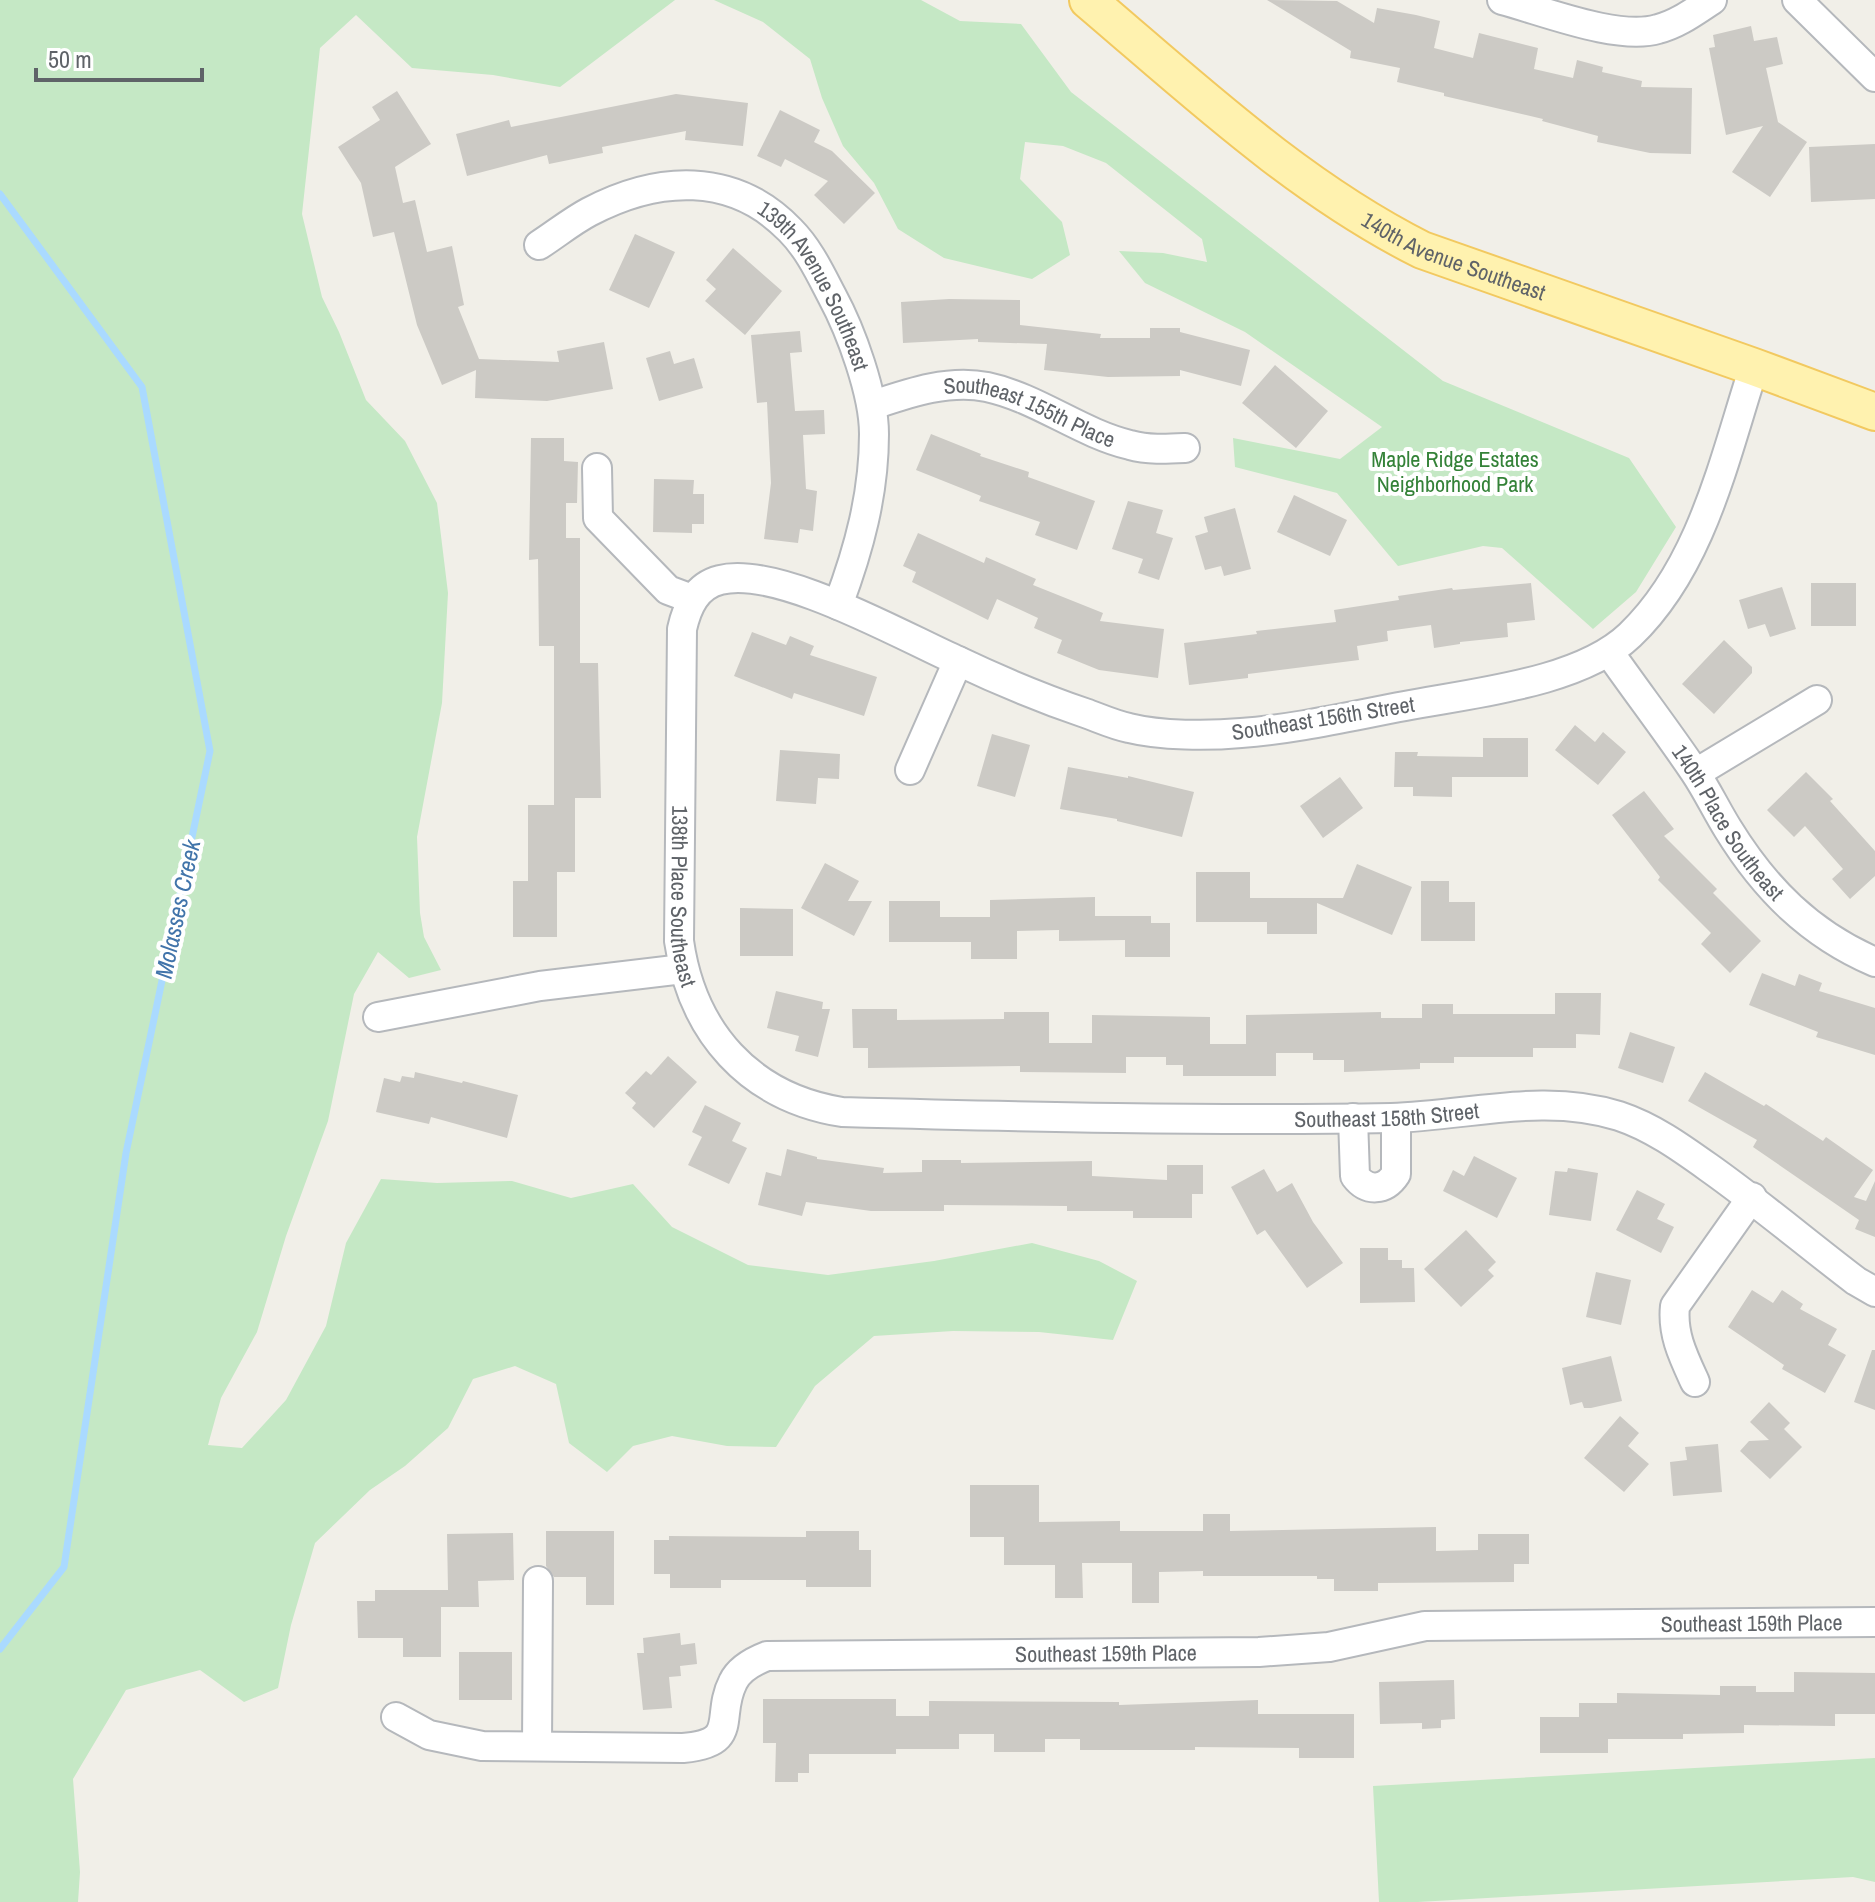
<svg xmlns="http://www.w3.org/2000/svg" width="1875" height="1902" font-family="'Archivo Narrow',sans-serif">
<rect width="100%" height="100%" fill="#f1efe8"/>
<path fill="#c5e8c5" d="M0,0H675L560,87L493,75L412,68L356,15L320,48L302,214L322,297L339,332L366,400L405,441L437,503L448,593L442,703L417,837L420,913L424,937L441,970L409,978L378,952L354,994L328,1121L286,1236L257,1332L221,1398L208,1445L242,1448L286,1400L326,1326L346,1243L381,1179L437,1183L512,1181L571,1198L633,1184L672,1227L748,1265L828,1275L934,1261L1032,1243L1099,1261L1137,1281L1113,1340L1039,1332L953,1331L874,1336L815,1386L776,1447L727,1446L672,1436L633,1446L607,1472L569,1443L556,1384L515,1366L473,1379L448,1428L405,1466L370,1490L315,1543L291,1625L278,1688L244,1702L200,1670L126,1690L73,1779L80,1872L78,1902H0Z
M714,0H921L960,21L1021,24L1071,92L1443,381L1629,458L1676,527L1636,592L1593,629L1502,548L1483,546L1398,566L1337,493L1235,467L1233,438L1340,459L1382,427L1245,332L1145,283L1119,251L1163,253L1207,262L1202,239L1106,163L1063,146L1025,142L1020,179L1062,222L1070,255L1032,279L944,258L898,229L874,183L843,146L822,98L810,59L763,22Z
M1875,1758V1882L1853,1877L1418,1902H1379L1373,1786Z"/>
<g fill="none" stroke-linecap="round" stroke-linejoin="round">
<path stroke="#aadaff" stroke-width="7" d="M0,194L142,387L210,751L126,1153L64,1567L0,1649"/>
</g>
<path fill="#cccac5" d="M1267,0L1337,1L1374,23L1377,8L1416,15L1440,21L1434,48L1473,58L1479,33L1538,48L1534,69L1573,78L1577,60L1603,67L1602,72L1642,81L1641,87L1692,88L1691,154L1650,153L1597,142L1598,136L1542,121L1543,119L1444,96V93L1397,82L1400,68L1350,58L1351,51Z
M1751,26L1754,41L1777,37L1783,64L1766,68L1778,122L1807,142L1770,197L1732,172L1763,126L1726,135L1709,48L1715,47L1713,35Z
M397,91L431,144L395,167L403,203L415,200L427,252L452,246L464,305L458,307L479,359L559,362L557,351L604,342L613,389L547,401L475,398L476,370L442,385L417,325L394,232L373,237L361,183L338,147L380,120L372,107Z
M676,94L748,103L743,146L685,140L686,131L602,147L603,153L549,164L547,155L467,176L456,134L509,120L511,127Z
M780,110L820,130L814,142L832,151L875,193L844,224L814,195L828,181L785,159L781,167L757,156Z
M1875,144V199L1811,202L1809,147Z
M635,234L675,252L649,308L609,290Z
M733,248L782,291L745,335L705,301L716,289L706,280Z
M949,299L1020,300V325L1101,334L1100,338H1150V328H1180V332L1250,350L1241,386L1180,370V376L1108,377L1044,370L1047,344L978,342V339L903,343L901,302Z
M800,331L802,352L790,353L795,411L824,410L825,434L803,435L806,489L817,491L813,531L800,529L798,543L764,539L771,483L767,402L757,403L751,335Z
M670,351L674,364L694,358L703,388L659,401L646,358Z
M1275,365L1328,411L1296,448L1242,403Z
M931,434L981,454L980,456L1029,472L1028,477L1095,501L1077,550L1035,535L1040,522L979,501L981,496L916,470Z
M531,438H564V461L578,462L577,503H566V538H580V663H598L601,798H575V872H557V937H513V881H528V805H554V646H539L538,559L529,560Z
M654,479L694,480L693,494H704V524H692V533L653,532Z
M1294,495L1347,520L1330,556L1277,532Z
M1128,501L1163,510L1156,533L1173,538L1159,580L1138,573L1143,559L1112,549Z
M1235,508L1251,569L1224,576L1221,566L1205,570L1195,536L1208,532L1204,517Z
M918,533L984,563L986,557L1036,579L1033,585L1103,613L1100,621L1164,629L1158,678L1099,670L1057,653L1062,640L1034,628L1038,618L997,599L988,620L912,582L916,572L903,566Z
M1531,583L1535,620L1507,623L1508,637L1460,642V644L1434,648L1431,625L1387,631L1388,641L1357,646L1359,660L1248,674V678L1189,685L1184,643L1257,634L1256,631L1336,622L1334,610L1399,600L1398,596L1452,588L1453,590Z
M1811,583H1856V626H1811Z
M1782,587L1796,629L1770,637L1765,624L1748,629L1739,600Z
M752,632L786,645L790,636L814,646L810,655L877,677L864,716L794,693L792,699L734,676Z
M1724,640L1752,667V673L1714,714L1682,684Z
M1575,725L1595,742L1603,732L1626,752L1598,785L1555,750Z
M992,734L1030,745L1015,797L977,786Z
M1483,738H1528V777H1452V797L1413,796V787H1394L1395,752H1418L1417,756L1483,757Z
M780,750L840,754L839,779L818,778L816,804L776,801Z
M1068,767L1128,778V776L1194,792L1182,837L1117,821V819L1060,809Z
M1806,772L1833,799L1830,801L1875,851V876L1850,899L1832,879L1843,869L1805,826L1794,837L1767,810Z
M1340,777L1363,808L1323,838L1300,806Z
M1644,791L1674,829L1664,836L1717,889L1713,893L1761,941L1730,973L1701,944L1711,933L1658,880L1660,877L1612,815Z
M825,863L859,881L848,901H872L854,936L801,908Z
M1357,864L1412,887L1392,935L1317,903V934H1267V922H1196V872H1250V898H1343Z
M1421,881H1449V902H1475V941H1421Z
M1095,897V916H1151V923H1170V957H1125V940L1059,941V930L1017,931V959H971V942H889V901H940V917H990V900Z
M740,908L793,909V956H740Z
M1762,973L1795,986L1799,974L1822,983L1819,991L1875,1008V1055L1816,1037L1818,1032L1749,1005Z
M776,991L823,1002L822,1009H830L818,1057L795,1051L799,1036L767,1028Z
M1555,993H1601L1600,1035L1576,1034V1048H1533V1057H1454V1063H1420V1069L1344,1072V1060H1313V1053H1276V1076H1183V1065H1166V1057H1126V1073L1020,1072V1066L868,1068V1048H853L852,1009H897V1020L1004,1019V1012H1049V1043H1092V1015L1210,1017V1044H1246V1015L1381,1012V1018H1422V1004H1453V1014H1555Z
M1630,1032L1675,1047L1663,1083L1618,1068Z
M668,1056L697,1082L654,1128L632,1108L636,1103L625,1093L646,1071L651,1075Z
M415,1072L462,1083L463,1081L518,1095L507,1138L431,1117L429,1124L376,1112L384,1078L400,1082L402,1076L414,1078Z
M1705,1072L1764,1106L1766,1104L1823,1141L1826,1137L1873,1170L1854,1197L1866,1201L1875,1181V1237L1855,1229L1859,1220L1753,1147L1757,1140L1688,1101Z
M705,1105L741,1123L732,1141L747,1148L729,1184L688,1165L702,1137L692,1132Z
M787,1149L817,1157V1159L884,1168L883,1173L922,1172V1160H961V1163L1092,1161V1176L1167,1180V1165H1203V1194H1192V1218H1133V1211H1067V1206L944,1205V1211H871L806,1202L802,1216L758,1205L766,1172L781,1176Z
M1474,1156L1517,1178L1497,1218L1443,1191L1453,1170L1464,1176Z
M1568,1168L1598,1173L1591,1221L1549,1215L1555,1171L1567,1172Z
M1264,1169L1277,1192L1292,1183L1313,1222L1343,1263L1307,1288L1265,1230L1257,1235L1231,1187Z
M1637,1190L1665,1204L1657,1219L1674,1227L1661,1253L1616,1230Z
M1466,1230L1496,1262L1488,1270L1494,1276L1461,1307L1424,1269Z
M1360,1248H1388V1260H1402V1268H1414L1415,1302L1360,1303Z
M1596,1272L1631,1280L1621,1325L1586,1317Z
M1752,1290L1773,1303L1782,1290L1803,1304L1800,1309L1837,1329L1828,1345L1846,1355L1825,1393L1782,1369L1784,1365L1728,1327Z
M1872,1350H1875V1410L1854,1402Z
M1611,1356L1622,1401L1591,1408H1584L1582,1402L1570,1405L1562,1368Z
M1769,1402L1790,1423L1784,1429L1802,1447L1770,1479L1740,1451L1749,1441L1769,1440L1750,1422Z
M1620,1416L1639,1433L1628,1446L1649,1464L1624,1492L1584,1458Z
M1718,1444L1722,1492L1673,1496L1670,1462L1687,1460L1685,1447Z
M970,1485H1039V1522L1120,1521V1531H1203V1514H1230V1531L1436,1527V1551L1478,1550V1534H1529V1564H1514V1582L1378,1583V1591H1334V1579H1317V1576H1203V1571L1159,1572V1603H1132V1563H1082L1083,1598H1055V1565H1004V1537H970Z
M546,1531H614V1605H586V1577H554L546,1566Z
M806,1531H859V1550H871V1587H806V1580H721V1588H670V1574H654V1540H669V1536L806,1537Z
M513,1533L514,1580L478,1581L479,1607H441V1657H403V1638H358L357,1601H375V1590H448L447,1534Z
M680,1633L681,1645L695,1643L697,1664L680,1666L681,1676L669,1677L672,1708L643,1710L637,1653H644L643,1638Z
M459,1652H512V1700H459Z
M1794,1672L1875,1673V1714H1835V1726L1744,1725V1733L1683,1734V1739H1608V1753H1540V1717H1579V1703H1617V1693L1720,1695V1686H1756V1692H1794Z
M1454,1680L1455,1719L1441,1720V1728L1422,1729V1723L1380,1724L1379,1682Z
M763,1699H896V1716H929V1701L1119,1702V1705L1258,1700V1714H1354V1758H1299V1748L1195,1747V1750H1080V1739H1045V1752H994V1734H959V1749H896V1754H809V1773H798V1782H775L776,1743H763Z"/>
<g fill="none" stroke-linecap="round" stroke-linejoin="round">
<defs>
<g id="minor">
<path d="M1502,0C1544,11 1618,41 1658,29C1678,24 1695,11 1712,0"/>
<path d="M1797,0L1875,77"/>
<path id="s1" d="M539,245C556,234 572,221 589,212C657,176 733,171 790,230C809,249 820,273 832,296C851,331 874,394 874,434C874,494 859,549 838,605"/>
<path id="s2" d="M1754,367C1724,459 1702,566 1630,635C1580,683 1472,693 1405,706C1351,716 1296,729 1241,733C1209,736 1161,736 1129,728C1114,725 1099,718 1085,713C1041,698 998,680 956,660C902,636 777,565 720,580C696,586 687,607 682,629L679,941C692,1032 749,1097 842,1112C1025,1117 1208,1121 1391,1118C1468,1116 1544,1092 1619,1116C1652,1127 1680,1147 1708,1167C1759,1203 1806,1243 1856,1281L1875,1292"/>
<path id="s3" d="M873,405C909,393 949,379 987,387C1038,398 1080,433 1130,445C1148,450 1166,449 1185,448"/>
<path d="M597,468L598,518L668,590L692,599"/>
<path id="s4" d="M1609,652C1637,692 1667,731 1694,771C1707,790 1716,810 1728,829C1765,889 1810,934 1875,962"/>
<path d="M910,770L958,661"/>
<path d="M1696,773L1817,700"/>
<path d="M378,1017L540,986L683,969"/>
<path d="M1353,1118L1355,1176C1367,1192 1385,1191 1396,1174V1118"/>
<path d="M1695,1382C1683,1356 1672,1334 1675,1306L1752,1197"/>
<path id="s5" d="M396,1717L429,1735L482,1746L683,1748C741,1743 715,1717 733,1682C739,1669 754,1661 767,1656L1259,1652L1329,1647L1425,1626L1875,1622"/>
<path d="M537,1746L538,1581"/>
</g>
<g id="major">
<path id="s6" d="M1088,0C1194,90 1297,187 1422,250L1754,367L1875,412"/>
</g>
</defs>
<use href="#minor" stroke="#b5b8bc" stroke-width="32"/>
<use href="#major" stroke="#f2c960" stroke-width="40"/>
<use href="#minor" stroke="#fff" stroke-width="28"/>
<use href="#major" stroke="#fff2af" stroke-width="36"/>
</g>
<g text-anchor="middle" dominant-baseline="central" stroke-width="8" stroke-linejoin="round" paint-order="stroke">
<g font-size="22" fill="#5f6368" stroke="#fff">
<text stroke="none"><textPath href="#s6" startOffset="450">140th Avenue Southeast</textPath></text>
<text stroke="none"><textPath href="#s1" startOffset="338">139th Avenue Southeast</textPath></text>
<text stroke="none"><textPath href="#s3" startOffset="164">Southeast 155th Place</textPath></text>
<text transform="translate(1323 718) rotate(-9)">Southeast 156th Street</text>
<text stroke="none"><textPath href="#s4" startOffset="208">140th Place Southeast</textPath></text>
<text stroke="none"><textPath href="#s2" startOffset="1588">138th Place Southeast</textPath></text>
<text stroke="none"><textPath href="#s2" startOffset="2432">Southeast 158th Street</textPath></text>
<text stroke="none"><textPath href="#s5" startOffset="1418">Southeast 159th Place</textPath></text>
<text stroke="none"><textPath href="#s5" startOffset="770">Southeast 159th Place</textPath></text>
</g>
<g font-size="22" fill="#348238" stroke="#fff">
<text x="1455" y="459">Maple Ridge Estates<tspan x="1455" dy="25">Neighborhood Park</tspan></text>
</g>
<g font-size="24" font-style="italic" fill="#4174aa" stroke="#fff">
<text transform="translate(177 909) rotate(-78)">Molasses Creek</text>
</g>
</g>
<path d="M36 68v12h166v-12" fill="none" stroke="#5f6368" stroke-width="4"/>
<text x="48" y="68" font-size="24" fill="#5f6368" stroke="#ffffff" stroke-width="6" paint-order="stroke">50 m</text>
</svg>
